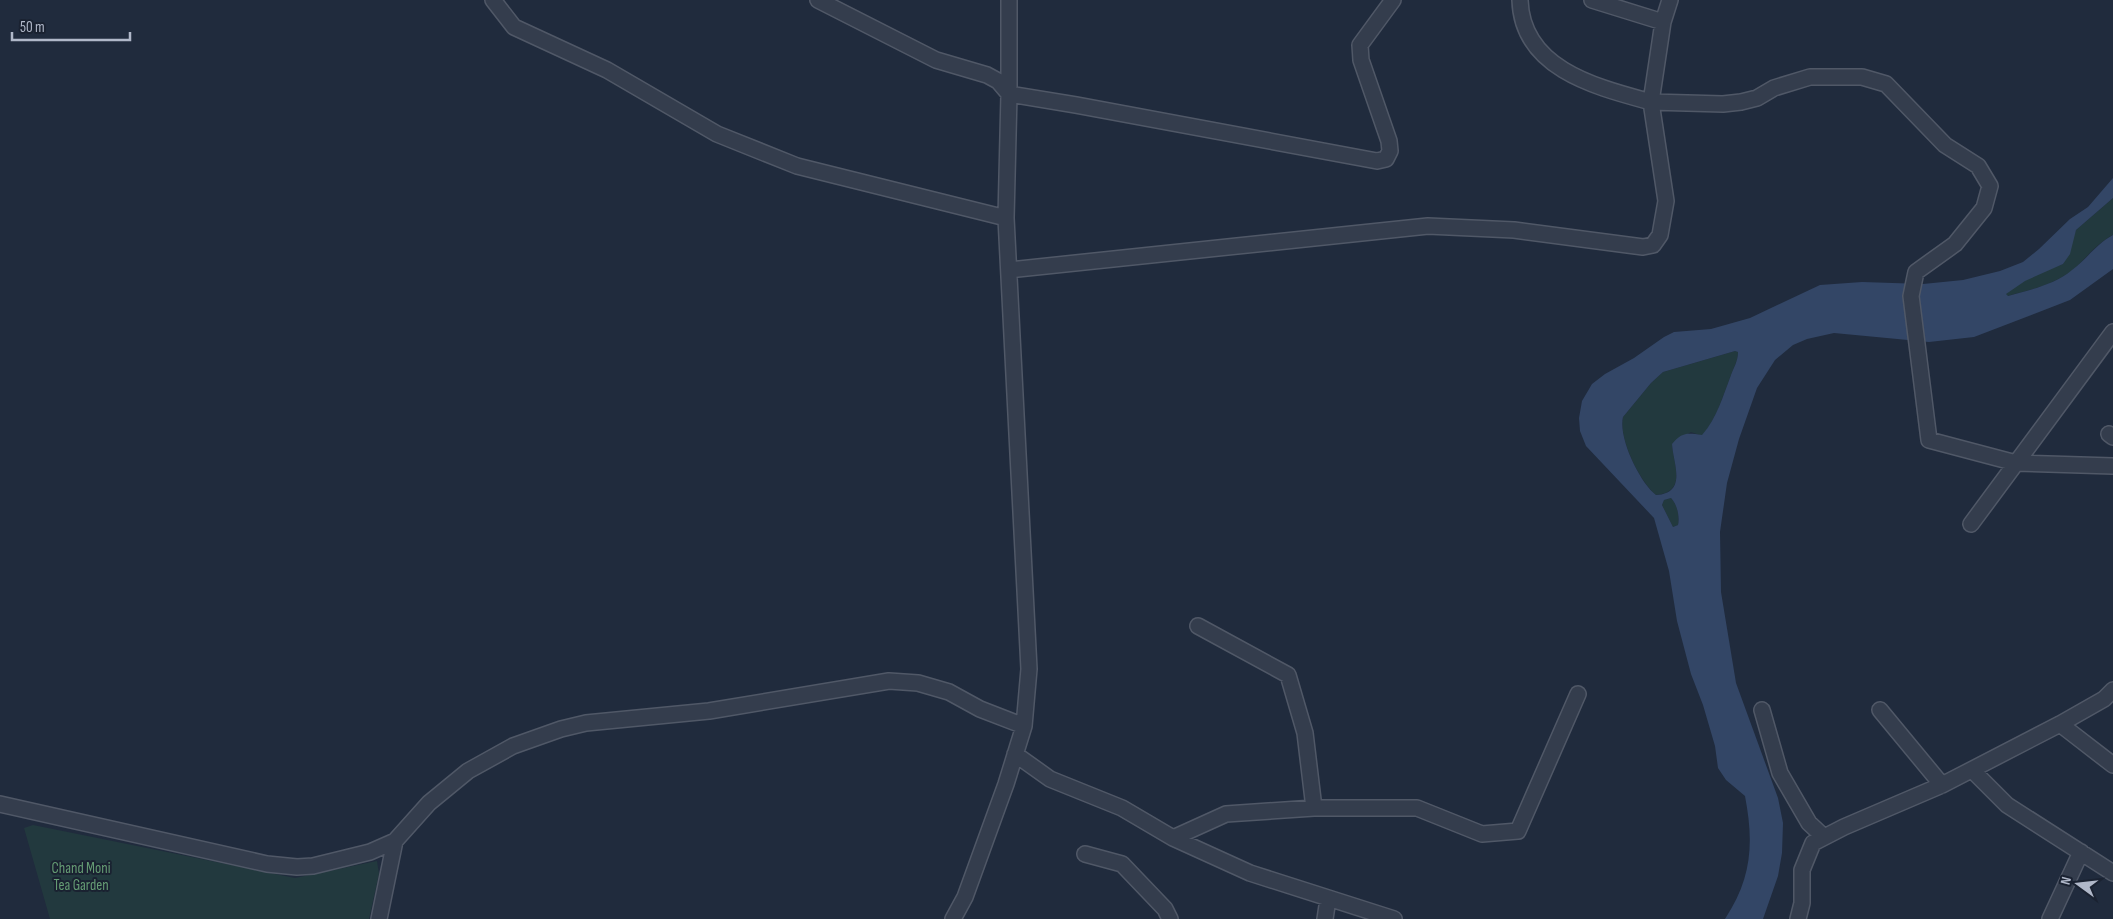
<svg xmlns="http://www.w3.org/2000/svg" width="2113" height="919" font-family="'Sofia Sans Condensed',sans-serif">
<rect width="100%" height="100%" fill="#202b3d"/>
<path fill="#22393e" d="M2113,198V235C2097,243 2088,256 2075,268C2057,284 2030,290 2007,296L2006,294C2020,279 2044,271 2063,264L2076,230Z
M1735,351L1738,352C1738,361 1734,367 1731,375C1723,396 1717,418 1702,436L1691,432L1672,444C1673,463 1688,492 1656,495C1640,482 1618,438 1623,417L1651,383L1663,372Z
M1671,498C1677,504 1680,517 1678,525L1673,527L1662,505L1664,500Z
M33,825L295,878L377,861L379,874L369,919H50L24,828Z"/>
<path fill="#334666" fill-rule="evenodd" d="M2113,178V198L2076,230L2070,254L2063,264L2025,281L2006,294L2008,296C2029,290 2054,285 2072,270C2087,259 2096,244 2113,235V269L2070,300L1974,337L1929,342L1834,333L1807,339L1793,345L1775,360L1757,388L1739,439L1727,483L1720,532L1721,592L1736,683L1778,798L1783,823L1782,853L1778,876L1763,919H1725C1752,878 1754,843 1745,796L1726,780L1718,768L1715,746L1703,705L1691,674L1677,621L1669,571L1654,518L1586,446L1580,431L1579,418L1582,401L1592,384L1605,374L1634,358L1664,337L1674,332L1711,329L1750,318L1820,285L1862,282L1923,284L1963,280L2000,271L2023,262L2039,249L2070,219L2088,207ZM1735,351L1738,352C1738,361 1734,367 1731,375C1723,396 1717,418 1702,435C1687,433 1682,432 1672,444C1673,463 1688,493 1656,495C1640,483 1618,438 1623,417L1651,383L1663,372ZM1671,498C1677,504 1680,517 1678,525L1673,527L1662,505L1664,500Z"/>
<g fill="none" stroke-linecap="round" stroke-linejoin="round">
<defs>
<path id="minor" d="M493,0L514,27L607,70L717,134L797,166L1006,218
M818,0L936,60L987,75L998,81L1009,94L1076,105L1377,161L1386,159L1390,151L1389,141L1361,60L1360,45L1393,0
M1520,0C1522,69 1596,87 1651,102L1663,22L1670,0
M1592,0L1663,22
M1009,270L1428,226L1514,230L1643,247L1653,245L1660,235L1666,201L1651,102L1723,104L1741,102L1757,98L1774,88L1810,77H1862L1886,84L1945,145L1978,166L1990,186L1984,208L1955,244L1916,272L1911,296L1929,440L2016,463L2113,466
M2109,434L2113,437
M1971,524L2113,332
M1198,626L1288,675L1305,733L1314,808
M1762,710L1780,773L1809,823L1824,837
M1880,710L1942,785
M2060,724L2113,765
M1015,754L1050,779L1122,808L1173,838L1250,873L1394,919
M1972,770L2007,805L2113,873
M0,804L267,864L297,867L313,866L370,852L395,841L429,803L468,771L513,746L561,729L586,723L709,711L889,681L918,683L949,692L980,709L1024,726
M1173,838L1226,814L1314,808H1417L1482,834L1518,831L1578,694
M1085,854L1122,864L1165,909L1170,919
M379,919L395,841
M953,919L965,897L1006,784L1024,726L1029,669L1006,218L1009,94V0
M1325,919L1328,899
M1798,919L1802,903V870L1813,843L1844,827L1942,785L2060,724L2104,699L2113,690
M2050,919L2081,852"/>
</defs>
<use href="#minor" stroke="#505867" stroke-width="18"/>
<use href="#minor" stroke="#343d4d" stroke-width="15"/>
</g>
<g text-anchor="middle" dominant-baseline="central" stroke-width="4" stroke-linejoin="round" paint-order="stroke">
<g font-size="15" fill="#659c74" stroke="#1a2231">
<text x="81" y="868">Chand Moni<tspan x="81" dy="17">Tea Garden</tspan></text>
</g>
</g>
<g transform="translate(2078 884) rotate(285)" stroke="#1a2231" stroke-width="4" paint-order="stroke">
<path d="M0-4L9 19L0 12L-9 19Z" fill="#b0b8c9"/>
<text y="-8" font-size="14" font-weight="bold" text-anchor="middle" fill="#b0b8c9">N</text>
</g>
<path d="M12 32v8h118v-8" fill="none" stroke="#b0b8c9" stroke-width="2.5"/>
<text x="20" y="32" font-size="15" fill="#b0b8c9" stroke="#1a2231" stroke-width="4" paint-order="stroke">50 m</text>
</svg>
